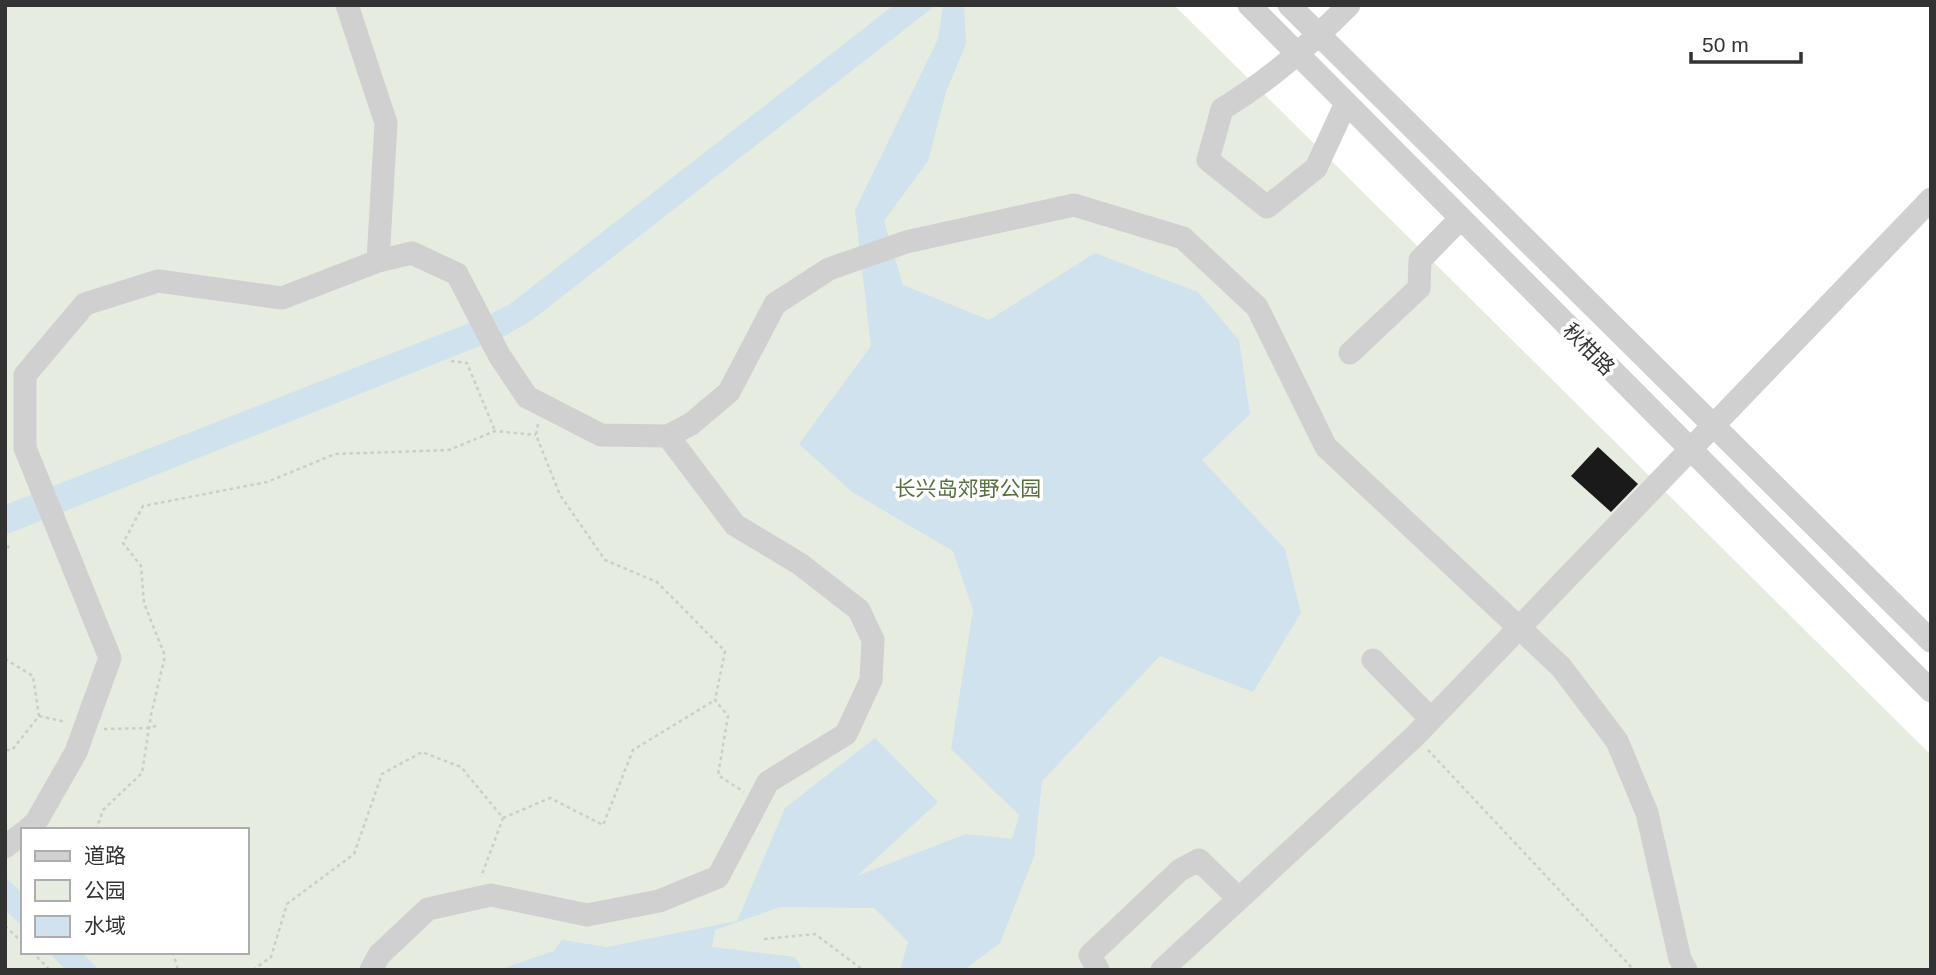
<svg xmlns="http://www.w3.org/2000/svg" width="1936" height="975" font-family="Arial,'Noto Sans SC',sans-serif">
<rect width="100%" height="100%" fill="#fff"/>
<path fill="#e6ecdf" fill-rule="evenodd" d="M5,5H1174L1931,755V970H5ZM23,830H247V952H23Z"/>
<path fill="#cfe2ee" d="M894,5H936L532,320L505,336L5,535V505L487,316L510,304Z
M943,5H964L966,44L946,92L928,161L884,221L903,285L989,320L1095,253L1198,292L1239,340L1250,414L1202,460L1285,549L1301,613L1253,692L1160,656L1042,781L1034,857L1000,943L964,970H900L908,942L874,908L780,907L715,930L712,947L795,957L803,970H498L554,951L562,940L607,947L737,921L785,808L875,738L938,802L857,876L966,834L1012,839L1019,815L951,749L973,610L953,551L852,492L799,444L871,346L855,210L938,39Z
M5,877L23,894V927L5,910Z
M48,952H81L99,970H66Z"/>
<path fill="#1a1a1a" d="M1598,447L1638,484L1611,512L1571,476Z"/>
<g fill="none" stroke-linecap="round" stroke-linejoin="round">
<path stroke="#cdcdcd" stroke-width="2.5" stroke-dasharray="3.5 3.5" stroke-linecap="butt" d="M451,361L467,363L495,431
M538,424L536,435L560,495L605,560L657,582L725,651L715,700L728,716L718,775L744,792
M5,555L9,545
M5,659L33,676L39,716L12,750H5
M39,716L66,722
M104,729L149,728L159,725
M1428,750L1634,970
M503,818L550,798L603,825L633,750L715,700
M96,830L103,810L142,773L151,715L165,656L144,603L141,566L123,543L143,506L267,482L335,454L449,450L495,431L536,435
M5,926L23,943
M764,939L815,934L863,970
M32,952L50,970
M173,952L178,970
M253,970L271,957L287,904L354,854L382,774L422,752L461,767L503,818L481,877"/>
<path stroke="#d0d0d0" stroke-width="23" d="M347,5L386,123L378,261
M1249,5L1931,691
M1289,5L1931,641
M1346,103L1316,168L1267,207L1208,160L1222,109C1270,80 1309,45 1349,5
M1350,353L1419,288L1420,260L1460,219
M1373,660L1431,719
M27,830L36,822L76,752L110,658L25,448V375L85,304L158,281L282,298L378,261L412,253L457,274L499,355L527,397L601,435L668,436L691,424L729,392L775,304L829,269L906,242L1074,205L1183,238L1257,307L1326,447L1561,667L1617,741L1647,813L1680,959L1686,970
M5,847L23,833
M371,970L379,955L428,909L491,895L587,915L659,901L718,877L768,782L846,734L871,680L873,640L859,610L800,564L735,525L668,436
M1098,970L1090,955L1180,870L1199,860L1239,899
M1162,970L1415,736L1931,199"/>
</g>
<g text-anchor="middle" dominant-baseline="central" stroke-width="7" stroke-linejoin="round" paint-order="stroke">
<g font-size="21" fill="#333" stroke="#fff">
<text transform="translate(1589 349) rotate(45)">秋柑路</text>
</g>
<g font-size="21" fill="#56703f" stroke="#fff">
<text x="968" y="488">长兴岛郊野公园</text>
</g>
</g>
<rect width="1936" height="975" fill="none" stroke="#333333" stroke-width="14"/>
<rect x="21" y="828" width="228" height="126" fill="#ffffff" stroke="#adadad" stroke-width="2"/>
<rect x="35" y="851" width="35" height="10" fill="#d0d0d0" stroke="#adadad" stroke-width="2"/>
<text x="84" y="863" font-size="21" fill="#333333">道路</text>
<rect x="35" y="880" width="35" height="21" fill="#e6ecdf" stroke="#adadad" stroke-width="2"/>
<text x="84" y="898" font-size="21" fill="#333333">公园</text>
<rect x="35" y="916" width="35" height="21" fill="#cfe2ee" stroke="#adadad" stroke-width="2"/>
<text x="84" y="933" font-size="21" fill="#333333">水域</text>
<path d="M1691 52v10h110v-10" fill="none" stroke="#333333" stroke-width="3.5"/>
<text x="1702" y="52" font-size="21" fill="#333333" stroke="#ffffff" stroke-width="5" paint-order="stroke">50 m</text>
</svg>
